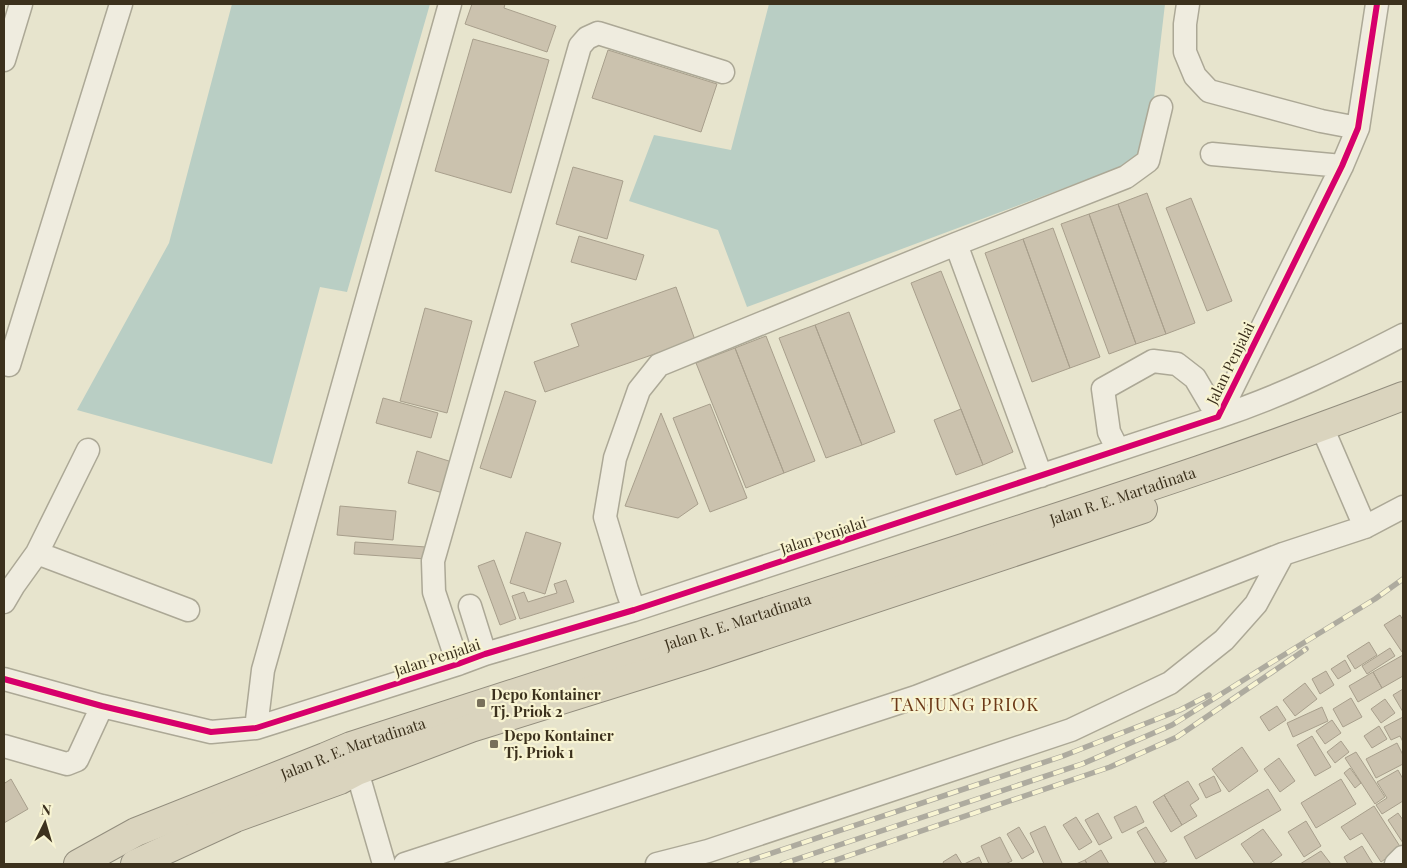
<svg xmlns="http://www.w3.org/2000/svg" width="1407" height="868" font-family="'Playfair Display',serif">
<rect width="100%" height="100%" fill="#e7e4cd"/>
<path fill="#b9cec4" d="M232,4H430L347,292L320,287L272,464L77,410L169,243Z
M769,4H1165L1147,157L747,307L718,230L629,201L654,135L731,150Z"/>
<path fill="#cbc2ae" stroke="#a89f8c" d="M472,4H505L504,8L556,26L547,52L465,24Z
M473,39L549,60L511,193L435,171Z
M608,50L717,84L701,132L592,98Z
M573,167L623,181L607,239L556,224Z
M1147,193L1195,323L1166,334L1118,204Z
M1191,198L1232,301L1207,311L1166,208Z
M1118,204L1166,334L1136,344L1089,214Z
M1089,214L1136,344L1109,354L1061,224Z
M1053,228L1100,357L1070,368L1023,239Z
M579,236L644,255L636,280L571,262Z
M1023,239L1070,368L1032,382L985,253Z
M941,271L1013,452L983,465L911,283Z
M676,287L695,340L545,392L534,362L579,346L571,324Z
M425,308L472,321L447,413L400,401Z
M849,312L895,432L862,445L815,325Z
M815,325L862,445L826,458L779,338Z
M766,336L815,461L784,473L735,348Z
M735,348L784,473L746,488L696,363Z
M505,391L536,401L511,478L480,468Z
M383,398L438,413L431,438L376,423Z
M710,404L747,498L710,512L673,418Z
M961,409L983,465L956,475L934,420Z
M661,413L698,504L678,518L625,506Z
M417,451L452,462L443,493L408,483Z
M340,506L396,511L393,540L337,535Z
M526,532L561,543L545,594L510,583Z
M355,542L426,547V559L354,554Z
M494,560L516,619L500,625L478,566Z
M566,580L574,602L520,619L512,596L524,592L528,602L557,593L554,584Z
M1400,615L1403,620V651L1402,652L1384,625Z
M1369,642L1377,655L1355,669L1347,656Z
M1390,648L1395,656L1367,674L1362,666Z
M1403,655V676L1382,688L1373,672Z
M1345,660L1351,671L1338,679L1331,669Z
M1326,671L1334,685L1320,694L1312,679Z
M1373,672L1382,688L1358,702L1349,686Z
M1305,683L1317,699L1295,716L1283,700Z
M1403,689V712L1393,695Z
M1351,698L1362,717L1343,727L1333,709Z
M1385,699L1395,713L1381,723L1371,709Z
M1277,706L1286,720L1269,731L1260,717Z
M1322,707L1328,721L1293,737L1287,723Z
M1403,717V742L1400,736L1391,740L1384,727Z
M1332,720L1341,733L1325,744L1316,731Z
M1379,726L1387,739L1372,748L1364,736Z
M1312,736L1331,767L1315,776L1297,745Z
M1341,741L1349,752L1335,763L1327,752Z
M1397,743L1403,755V764L1376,778L1366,759Z
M1242,747L1258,771L1229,792L1212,769Z
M1356,752L1385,797L1375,804L1345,758Z
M1279,758L1295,781L1280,792L1264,769Z
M1350,768L1361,783L1355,788L1344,773Z
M1398,770L1403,779V801L1382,814L1376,805L1387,798L1377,782Z
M1214,776L1221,791L1206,798L1199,784Z
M11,779L28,809L4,823V781L5,783Z
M1341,779L1356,804L1316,828L1301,803Z
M1188,781L1199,799L1190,805L1197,816L1182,825L1164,795Z
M1268,789L1281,810L1196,859L1184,837Z
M1164,795L1182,825L1171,832L1153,802Z
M1136,806L1144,822L1122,833L1114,817Z
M1374,806L1401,848L1381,862L1362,833L1350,840L1341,827Z
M1098,813L1112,838L1099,845L1085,820Z
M1398,813L1403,820V843L1388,820Z
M1076,817L1092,842L1079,850L1063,825Z
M1306,821L1321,846L1304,857L1288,832Z
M1045,826L1062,863L1059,864H1044L1030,833Z
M1019,827L1034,852L1022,859L1007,834Z
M1146,827L1167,861L1161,864H1156L1137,832Z
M1263,829L1282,855L1269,864H1255L1241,844Z
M1000,837L1012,861L1005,864H989L981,846Z
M1362,846L1373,864H1348L1344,857Z
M1101,850L1109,864H1087L1085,860Z
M1321,851L1331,864H1300Z
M956,854L962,864H944L943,862Z
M979,857L982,864H964Z
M1085,860L1087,864H1076Z"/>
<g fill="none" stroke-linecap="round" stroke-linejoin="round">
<defs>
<path id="minor" d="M1188,4L1185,24V52L1195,76L1209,91L1321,121L1358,128
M4,60L21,4
M1212,154L1342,166
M956,244L1041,476
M4,364L9,365L121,4
M1322,427L1365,527
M1118,450L1109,432L1103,389L1153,361L1177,364L1195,378L1218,417C1282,396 1343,366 1403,335
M37,553L188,610
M4,602L14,585L37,553L88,450
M470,606L485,654
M634,610L627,590L605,517L615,458L639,390L659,365L956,244L1126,177L1148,161L1161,107
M458,664L434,592L433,561L580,46L587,38L598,33L723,72
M4,679L102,706L211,732L256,728L458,664L485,654L634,610L1218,417L1342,166L1358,128L1377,4
M256,728L263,670L450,4
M4,746L67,764L77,760L102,706
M353,755L357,771L384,864
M405,864L916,697L1283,554L1365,527L1403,507
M657,864L708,851L1071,730L1170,683L1224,640L1256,604L1283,554
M1396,864L1403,857"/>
<g id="highway">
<path id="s1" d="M78,864L136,832L325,757L351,746C556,680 761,614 966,547C1113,499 1259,452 1403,396"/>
<path d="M135,864L235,818L340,780L357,771L471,728L702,656L1143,509"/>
</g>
</defs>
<use href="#minor" stroke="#aca896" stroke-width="25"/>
<use href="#highway" stroke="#928d7d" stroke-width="30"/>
<use href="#minor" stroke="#efecdf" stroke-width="22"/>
<use href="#highway" stroke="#dad4be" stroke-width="28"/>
<defs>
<path id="rail" d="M739,864L1063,756L1180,710L1209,695
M782,864L1082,764L1172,725L1269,664L1375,599L1403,579
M824,864L1110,767L1177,737L1306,649"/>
</defs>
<use href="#rail" stroke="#aeab9f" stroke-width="5.5"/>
<use href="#rail" stroke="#f8f4d2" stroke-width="4" stroke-dasharray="11" stroke-linecap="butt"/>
<defs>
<path id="cycleway" d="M4,679L102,706L211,732L256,728L458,664L485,654L634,610L1218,417L1342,166L1358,128L1377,4"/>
</defs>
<use href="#cycleway" stroke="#f8f4d2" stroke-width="9"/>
<use href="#cycleway" stroke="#d6006c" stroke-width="6"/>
</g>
<g fill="#78705b" stroke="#f8f4d2" stroke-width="2">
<rect x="476" y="698" width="10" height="10" rx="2.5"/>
<rect x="489" y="739" width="10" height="10" rx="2.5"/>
</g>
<g text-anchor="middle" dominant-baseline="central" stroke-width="4.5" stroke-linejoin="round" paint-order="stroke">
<g font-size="15" fill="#3c311d" stroke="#f8f4d2">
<text transform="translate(1230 363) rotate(-64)">Jalan Penjalai</text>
<text stroke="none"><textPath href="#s1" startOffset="1109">Jalan R. E. Martadinata</textPath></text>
<text transform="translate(823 535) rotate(-18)">Jalan Penjalai</text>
<text stroke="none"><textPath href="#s1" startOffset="704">Jalan R. E. Martadinata</textPath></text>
<text transform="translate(437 657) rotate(-18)">Jalan Penjalai</text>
<text stroke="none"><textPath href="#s1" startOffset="299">Jalan R. E. Martadinata</textPath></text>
</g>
<g font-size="15" font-weight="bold" fill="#3c311d" stroke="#f8f4d2" text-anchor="start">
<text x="491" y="694">Depo Kontainer<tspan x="491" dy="17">Tj. Priok 2</tspan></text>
<text x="504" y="735">Depo Kontainer<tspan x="504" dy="17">Tj. Priok 1</tspan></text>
</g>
<g font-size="18" letter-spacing="1" fill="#6c3918" stroke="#f8f4d2">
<text x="965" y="704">TANJUNG PRIOK</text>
</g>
</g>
<rect width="1407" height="868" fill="none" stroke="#3c311d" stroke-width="10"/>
<g transform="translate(45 823) rotate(5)" stroke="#f8f4d2" stroke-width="4" paint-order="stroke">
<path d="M0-4L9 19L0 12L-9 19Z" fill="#3c311d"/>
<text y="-8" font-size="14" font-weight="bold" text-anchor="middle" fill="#3c311d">N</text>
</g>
</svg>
